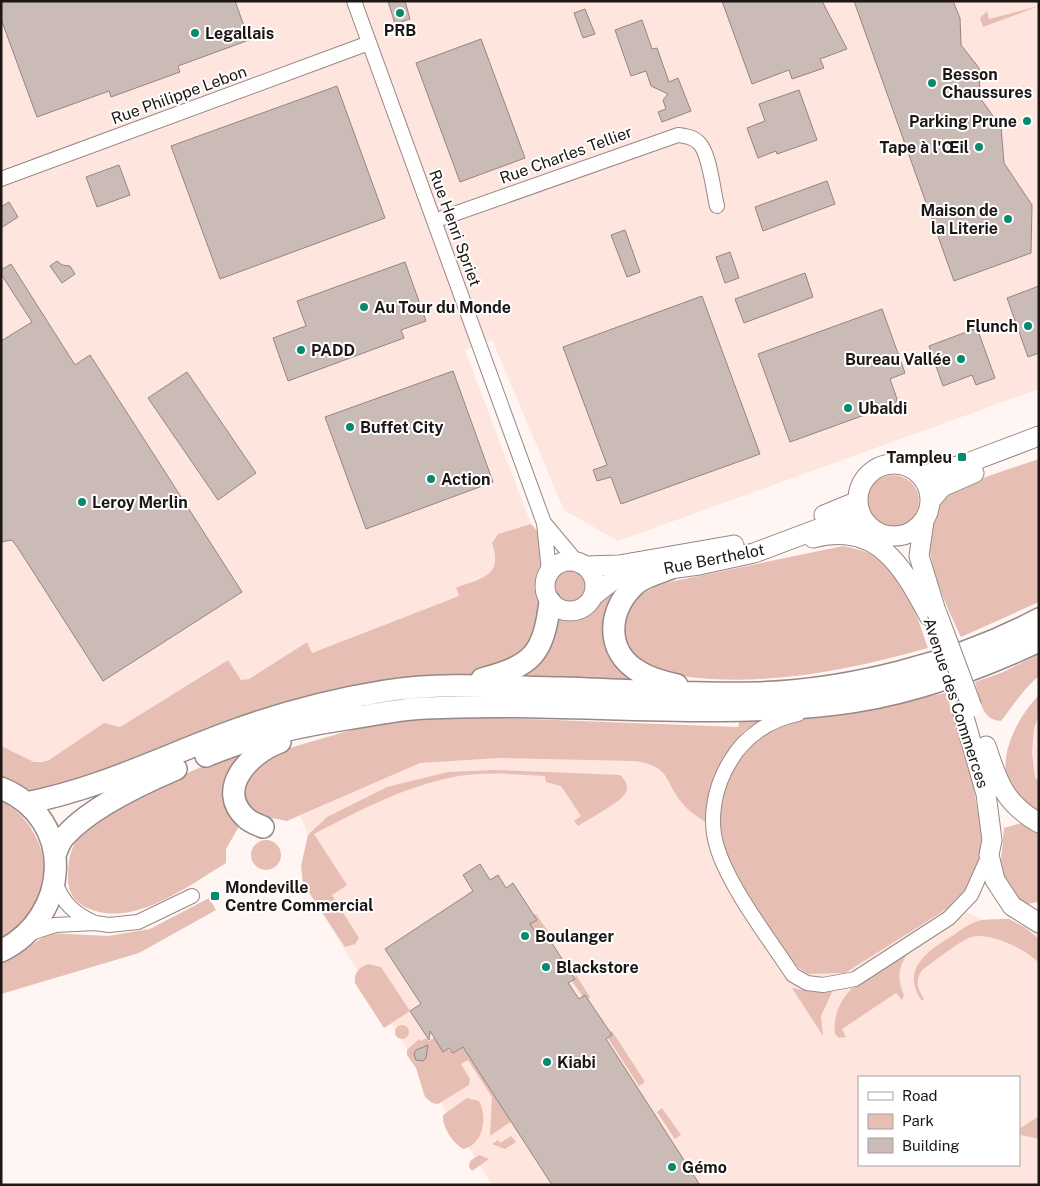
<svg xmlns="http://www.w3.org/2000/svg" width="1040" height="1186" font-family="'Public Sans',sans-serif">
<rect width="100%" height="100%" fill="#fff5f2"/>
<path fill="#fee5de" fill-rule="evenodd" d="M1,1H1039V389L618,541L564,510L492,340L465,350L531,524L498,534L494,538L492,543L496,562L490,574L456,588L459,596L312,653L306,642L249,679L241,680L227,660L120,727L104,723L49,760L34,762L1,759V187L59,166L30,159L1,170Z
M1039,715V783L1035,777L1032,753L1034,728Z
M500,758L633,761L649,763L659,769L683,805L707,824L808,974L845,973L953,905L982,920L1009,919L1024,927L1039,923V1185H492L303,883L301,866L308,835L300,816L419,763ZM859,1077H1019V1165H859Z"/>
<path fill="#e7beb3" d="M1039,6L983,27L980,18L987,11L989,19Z
M1039,459V602L961,637C942,595 901,518 959,489C984,476 1013,468 1039,459Z
M867 501a26 26 0 1 1 52 0a26 26 0 1 1-52 0Z
M531,524C550,542 544,566 534,587C549,615 535,631 522,657L475,674L435,676L40,794C26,790 15,782 1,777V746L34,762H42L49,760L104,723L120,727L228,660L241,680L249,679L307,642L312,653L459,596L456,588C483,577 503,577 492,543L498,534Z
M843,546C850,548 859,549 866,552C903,568 916,613 928,648C853,669 775,685 698,678C681,676 665,674 649,668C642,665 636,660 630,656C618,614 620,605 660,584Z
M553 586a16 16 0 1 1 32 0a16 16 0 1 1-32 0Z
M633,580C618,601 589,630 612,656C620,665 632,673 641,681L510,680L557,617C594,624 587,607 607,590C614,585 625,583 633,580Z
M1039,654V676C1023,689 1014,705 1001,721C981,720 980,699 975,682L1001,673Z
M946,693L971,773L982,835L981,852L971,882L953,905L845,973L808,974L792,963L778,945L723,851L717,818L727,772L757,737L789,721Z
M1039,695V715L1034,728L1032,753L1035,777L1039,783V811C1033,808 1026,806 1021,802C988,772 1014,721 1039,695Z
M767,716L744,731L723,759L711,785L708,824C700,818 689,812 683,804C663,781 671,765 633,761L500,758L420,763L287,821L267,817L258,818L242,808L243,785L248,774L276,752L358,728L408,719L473,717L738,727L740,718Z
M236,752L241,753L242,758L228,808L238,828L226,849V863C188,886 133,929 87,908C73,901 67,891 68,875C68,858 72,842 85,831C93,824 102,819 111,814C151,788 193,770 236,752Z
M495,770L620,775C626,780 630,788 624,795C619,803 587,820 578,826L574,821L581,816L561,786L546,782L545,776C513,774 480,771 449,778C401,788 357,812 314,834L347,885L332,895L359,938L355,944L345,947L303,883L301,866L308,835L327,817L387,787L448,772Z
M1,801C37,819 56,867 37,904C28,920 16,930 1,940Z
M1025,822L1039,831V902L1027,904L1014,899L1000,871L1004,828Z
M251 855a15 15 0 1 1 30 0a15 15 0 1 1-30 0Z
M209,898L216,910L139,953L1,994V961L20,953L49,933L108,936L150,929Z
M536,914L554,940L551,942L549,939L542,943L530,924L537,920L534,915Z
M1009,919L1024,927L1039,939V963C1026,949 990,932 971,937C961,940 932,963 922,970C915,982 917,988 924,999L922,1001C900,970 927,951 952,936C961,930 971,922 982,920C991,919 1001,919 1009,919Z
M907,954C898,969 897,980 904,995L902,1000L896,993L842,1029L846,1037L839,1038L835,1034C833,1016 839,1003 851,989Z
M368,964L381,967L410,1011L384,1028L355,983C354,973 358,968 368,964Z
M576,975L590,997L588,999L585,995L583,997L572,981Z
M566,979L574,991L471,1059L512,1121L490,1136L492,1097L468,1060L461,1064L470,1079L469,1085L438,1104L432,1103L425,1097L416,1068L407,1055V1050L419,1039L421,1041L426,1038L429,1041L434,1038L453,1053Z
M792,988L813,992L833,990L821,1016L823,1036Z
M395 1032a7 7 0 1 1 14 0a7 7 0 1 1-14 0Z
M612,1031L645,1082L639,1086L608,1038L612,1035L610,1032Z
M467,1098L479,1101C488,1118 483,1145 463,1149C452,1142 442,1127 443,1115Z
M662,1108L681,1135L675,1139L657,1112Z
M1039,1116V1139L1021,1135L1019,1129Z
M511,1136L516,1142L505,1149L492,1144L498,1140L500,1143Z
M479,1155L489,1159L472,1171L469,1167L470,1161Z"/>
<path fill="#cbbbb7" stroke="#948581" d="M1,1H235L249,40L178,66L180,72L111,97L109,91L37,117L1,19Z
M388,1H405L410,19L395,24Z
M722,1H822L847,49L820,59L824,68L792,79L789,70L752,84Z
M854,1H953L960,18L961,45L979,68L980,98L1001,127L1004,163L1032,205L1031,253L954,281Z
M585,9L595,34L583,38L574,13Z
M642,20L652,49L657,48L669,82L678,78L691,111L662,122L658,112L666,109L663,100L668,94L651,86L646,71L631,76L615,30Z
M481,39L525,158L460,182L416,63Z
M337,86L385,218L220,279L171,146Z
M799,90L817,140L777,154L776,151L758,158L747,128L765,121L759,104Z
M119,165L130,195L97,207L86,177Z
M827,181L835,204L763,231L755,207Z
M9,202L18,217L1,228V207Z
M625,230L640,272L627,277L611,235Z
M730,252L739,278L725,283L716,257Z
M57,261L62,265L70,266L75,274L62,283L50,266Z
M405,262L426,321L401,330L404,338L288,381L273,338L306,326L297,301Z
M11,264L75,365L90,355L242,592L103,681L18,548L12,540L1,542V341L32,322L1,274V270Z
M805,273L813,297L744,323L735,299Z
M1039,286V353L1028,357L1007,298Z
M702,296L760,454L621,504L611,477L597,481L593,470L607,465L563,347Z
M882,309L905,373L890,379L897,399L895,404L790,442L758,354Z
M977,328L995,378L976,385L972,375L943,386L929,346Z
M453,371L493,482L366,529L325,417Z
M187,372L256,473L218,500L148,398Z
M480,864L490,880L498,875L506,888L513,883L537,920L530,924L542,943L549,939L557,951L575,979L568,983L579,999L585,995L612,1035L606,1039L700,1185H552L463,1047L453,1053L449,1048L443,1052L430,1031L429,1040L410,1011L421,1004L385,949L473,891L463,875Z
M428,1045L426,1058L423,1061L416,1060L414,1054L416,1050Z"/>
<g fill="none" stroke-linecap="round" stroke-linejoin="round">
<defs>
<path id="street" d="M354,1L544,523L549,571
M1,179L369,43
M434,221L678,135C686,136 694,137 700,144C710,156 713,190 717,206
M545,524L576,561
M798,714C771,719 745,736 731,760C715,785 708,818 717,847C729,887 770,940 793,975L807,983L823,985L855,979L949,918L971,895L989,855
M55,881C62,903 75,914 95,923
M28,934L55,925L95,923L109,925L138,922L192,896"/>
<path id="secondary" d="M858 500a36 36 0 1 1 72 0a36 36 0 1 1-72 0Z
M921,476L965,464L1039,436
M930,501L942,487L974,473
M824,515L858,501
M924,521L919,556L936,611
M813,538C879,521 903,568 929,616
M545 586a25 25 0 1 1 50 0a25 25 0 1 1-50 0Z
M585,566L619,565L734,545
M593,596L617,577L625,575L699,565L754,553L839,521L853,519L866,523
M962,710L986,794L992,840L989,855L995,880L1012,906L1039,923
M986,746C998,782 1004,803 1039,823"/>
<path id="primary" d="M669,569C658,573 646,576 637,583C607,608 604,652 640,672C651,679 664,682 677,685
M482,679C533,665 543,655 550,602
M206,756C250,737 299,726 346,719C373,715 399,709 426,708C563,701 700,720 836,704C906,696 975,671 1039,641
M1,788C77,819 70,917 1,951
M26,803C103,788 165,755 238,729C285,712 335,699 385,691C444,682 503,687 563,688C627,690 692,695 757,693C850,690 956,663 1039,619
M263,827C258,825 250,822 246,818C214,789 251,752 280,742
M55,855C58,848 60,840 66,835C91,807 141,784 176,769"/>
</defs>
<use href="#street" stroke="#968884" stroke-width="16"/>
<use href="#secondary" stroke="#968884" stroke-width="21"/>
<use href="#primary" stroke="#968884" stroke-width="24"/>
<use href="#street" stroke="#fff" stroke-width="14"/>
<use href="#secondary" stroke="#fff" stroke-width="19"/>
<use href="#primary" stroke="#fff" stroke-width="21"/>
<defs>
<path id="secondary-bridge" d="M937,613L972,707"/>
</defs>
<use href="#secondary-bridge" stroke="#968884" stroke-width="21" stroke-linecap="butt"/>
<use href="#secondary-bridge" stroke="#fff" stroke-width="19"/>
</g>
<g fill="#06896d" stroke="#fff" stroke-width="2">
<circle cx="400" cy="13" r="5"/>
<circle cx="195" cy="33" r="5"/>
<circle cx="932" cy="83" r="5"/>
<circle cx="1027" cy="121" r="5"/>
<circle cx="979" cy="147" r="5"/>
<circle cx="1008" cy="219" r="5"/>
<circle cx="364" cy="307" r="5"/>
<circle cx="1028" cy="326" r="5"/>
<circle cx="301" cy="350" r="5"/>
<circle cx="961" cy="359" r="5"/>
<circle cx="848" cy="408" r="5"/>
<circle cx="350" cy="427" r="5"/>
<rect x="957" y="452" width="10" height="10" rx="2.5"/>
<circle cx="431" cy="479" r="5"/>
<circle cx="82" cy="502" r="5"/>
<rect x="210" y="891" width="10" height="10" rx="2.5"/>
<circle cx="525" cy="936" r="5"/>
<circle cx="546" cy="967" r="5"/>
<circle cx="547" cy="1062" r="5"/>
<circle cx="672" cy="1167" r="5"/>
</g>
<g text-anchor="middle" dominant-baseline="central" stroke-width="4" stroke-linejoin="round" paint-order="stroke">
<g font-size="16" font-weight="bold" fill="#1c1715" stroke="#fff" text-anchor="start">
<text x="400" y="30" text-anchor="middle">PRB</text>
<text x="205" y="33">Legallais</text>
<text x="942" y="74">Besson<tspan x="942" dy="18">Chaussures</tspan></text>
<text x="1017" y="121" text-anchor="end">Parking Prune</text>
<text x="969" y="147" text-anchor="end">Tape à l'Œil</text>
<text x="998" y="210" text-anchor="end">Maison de<tspan x="998" dy="18">la Literie</tspan></text>
<text x="374" y="307">Au Tour du Monde</text>
<text x="1018" y="326" text-anchor="end">Flunch</text>
<text x="311" y="350">PADD</text>
<text x="951" y="359" text-anchor="end">Bureau Vallée</text>
<text x="858" y="408">Ubaldi</text>
<text x="360" y="427">Buffet City</text>
<text x="952" y="457" text-anchor="end">Tampleu</text>
<text x="441" y="479">Action</text>
<text x="92" y="502">Leroy Merlin</text>
<text x="225" y="887">Mondeville<tspan x="225" dy="18">Centre Commercial</tspan></text>
<text x="535" y="936">Boulanger</text>
<text x="556" y="967">Blackstore</text>
<text x="557" y="1062">Kiabi</text>
<text x="682" y="1167">Gémo</text>
</g>
<g font-size="16" fill="#1c1715" stroke="#fff">
<text transform="translate(179 95) rotate(-20)">Rue Philippe Lebon</text>
<text transform="translate(566 155) rotate(-20)">Rue Charles Tellier</text>
<text transform="translate(455 228) rotate(70)">Rue Henri Spriet</text>
<text transform="translate(714 559) rotate(-11)">Rue Berthelot</text>
<text transform="translate(956 703) rotate(72)">Avenue des Commerces</text>
</g>
</g>
<rect width="1040" height="1186" fill="none" stroke="#1c1715" stroke-width="5"/>
<rect x="858" y="1076" width="162" height="90" fill="#ffffff" stroke="#a4a2a1"/>
<rect x="868" y="1092" width="25" height="8" fill="#ffffff" stroke="#a4a2a1"/>
<text x="902" y="1101" font-size="15" fill="#1c1715">Road</text>
<rect x="868" y="1114" width="25" height="15" fill="#e7beb3" stroke="#a4a2a1"/>
<text x="902" y="1126" font-size="15" fill="#1c1715">Park</text>
<rect x="868" y="1138" width="25" height="15" fill="#cbbbb7" stroke="#a4a2a1"/>
<text x="902" y="1151" font-size="15" fill="#1c1715">Building</text>
</svg>
